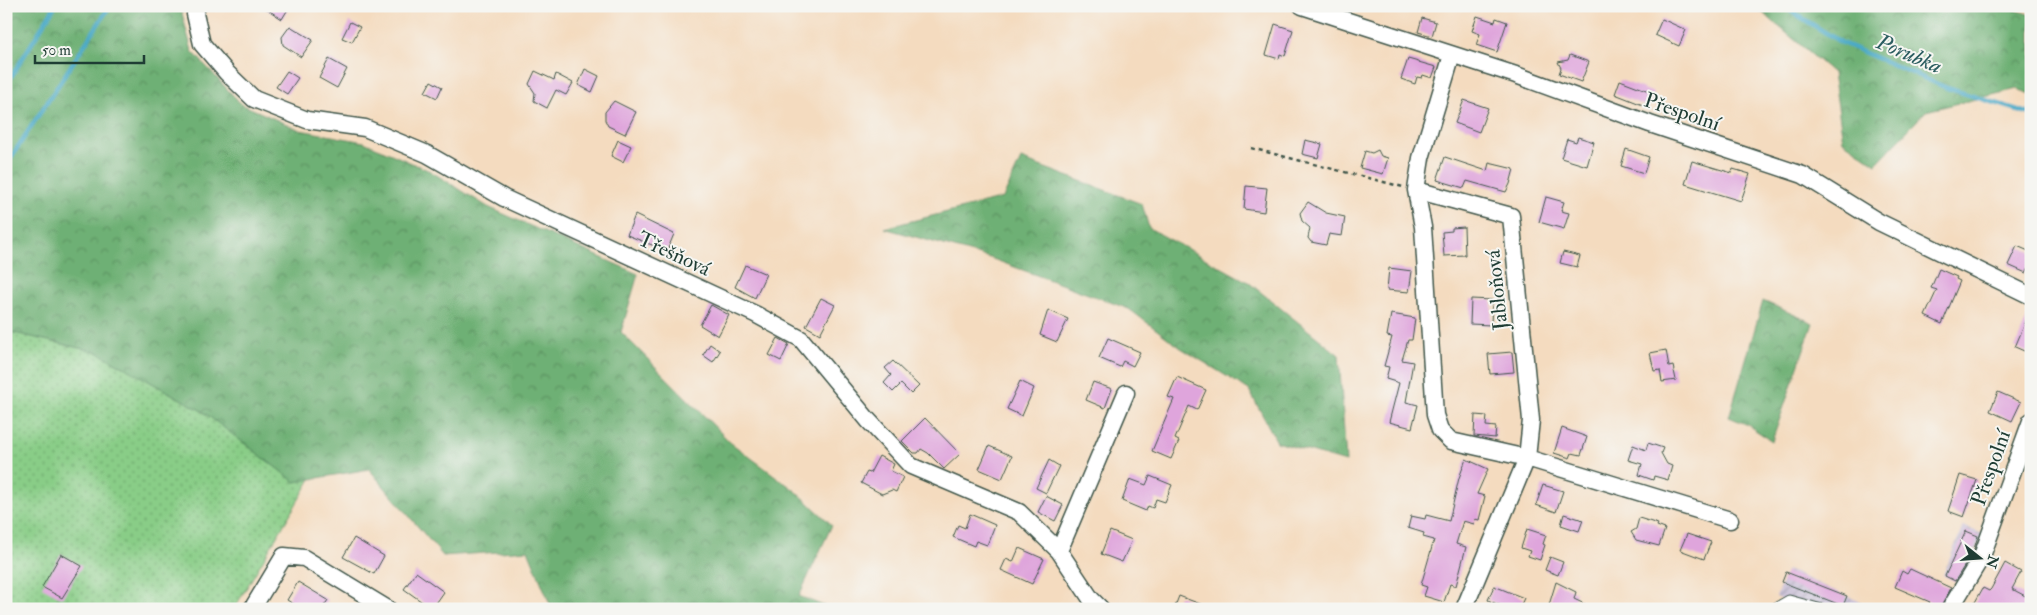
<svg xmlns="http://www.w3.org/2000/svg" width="2037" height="615" font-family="'IM FELL Double Pica',serif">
<defs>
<pattern id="industrial-furrows" width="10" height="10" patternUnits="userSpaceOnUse" patternTransform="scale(1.25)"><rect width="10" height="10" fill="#c9bfd7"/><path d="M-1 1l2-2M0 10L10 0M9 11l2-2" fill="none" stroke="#a39caf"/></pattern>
<pattern id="grass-dots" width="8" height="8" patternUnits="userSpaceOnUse" patternTransform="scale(1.25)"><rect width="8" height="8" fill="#89cd87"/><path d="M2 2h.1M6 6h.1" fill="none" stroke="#6fa86f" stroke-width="1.8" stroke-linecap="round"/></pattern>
<pattern id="forest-crowns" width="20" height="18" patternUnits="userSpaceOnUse" patternTransform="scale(1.25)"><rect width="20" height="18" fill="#6eb074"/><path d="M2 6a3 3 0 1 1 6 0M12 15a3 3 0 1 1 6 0" fill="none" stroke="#5a9060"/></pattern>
</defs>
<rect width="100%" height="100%" fill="#f6f6f2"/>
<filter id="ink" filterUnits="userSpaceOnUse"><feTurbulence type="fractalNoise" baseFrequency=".02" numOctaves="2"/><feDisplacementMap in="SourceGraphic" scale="10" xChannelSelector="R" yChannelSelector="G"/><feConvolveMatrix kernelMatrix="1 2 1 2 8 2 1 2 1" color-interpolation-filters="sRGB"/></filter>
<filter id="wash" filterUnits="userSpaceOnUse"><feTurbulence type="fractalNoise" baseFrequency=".0096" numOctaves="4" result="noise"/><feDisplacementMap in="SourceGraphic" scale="20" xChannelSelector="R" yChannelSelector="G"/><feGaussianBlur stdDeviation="1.12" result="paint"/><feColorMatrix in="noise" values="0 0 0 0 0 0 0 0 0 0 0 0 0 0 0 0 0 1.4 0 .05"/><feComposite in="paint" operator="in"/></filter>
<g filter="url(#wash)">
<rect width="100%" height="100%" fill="#f4dbbf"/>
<path fill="url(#industrial-furrows)" d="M1963,526L1983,534L1960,583L1943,575Z
M1787,570L1875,608V609H1806L1776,597Z"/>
<path fill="url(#grass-dots)" stroke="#54855e" d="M6,331L97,352L202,411L295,482L311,479L234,609H6Z"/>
<path fill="url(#forest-crowns)" stroke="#467654" d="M6,6H180L192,51L241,104L300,130L364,142L430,171L488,207L638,274L621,332L731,443L797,492L832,525L799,596L831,609H552L528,550L443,556L369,469L295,482L202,411L97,352L6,331Z
M1755,6H2004L2031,15V94L2017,89L1926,111L1876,164L1843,141L1833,73Z
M1021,159L1142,204L1149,228L1248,282L1339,355L1346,462L1277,442L1249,390L1181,348L1129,309L990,258L884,228L1003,198Z
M1763,301L1813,323L1772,441L1746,424L1729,417Z"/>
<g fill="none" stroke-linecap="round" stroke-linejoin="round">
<path stroke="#46a8c6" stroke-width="4.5" d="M1783,6L1842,43L1947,88L2031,114
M6,85L55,6
M6,165L110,6"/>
</g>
<g id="blocks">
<path fill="#dfa5dc" d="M262,6H290L282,19Z
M1477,16L1495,22L1496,18L1507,22L1497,52L1476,45L1480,34L1472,31Z
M1422,18L1436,22L1432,36L1418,32Z
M1662,19L1686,30L1679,46L1655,35Z
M350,22L360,27L352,42L342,38Z
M1275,24L1293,30L1285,56L1280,54L1279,59L1266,55Z
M290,26L313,40L301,57L283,45L282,37Z
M1570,55L1589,62L1581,82L1559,74L1561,68L1558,62L1568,60Z
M329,59L347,69L337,88L319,78Z
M1408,59L1436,67L1432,78L1423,75L1422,78L1417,77L1415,84L1401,79Z
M585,69L599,76L592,92L578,85Z
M287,71L298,78L287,94L276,87Z
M535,71L554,80L556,74L573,83L566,95L556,90L547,108L534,101L535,93L529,84Z
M1620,80L1654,93L1648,107L1615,94Z
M431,81L442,87L437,98L425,92Z
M1464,100L1488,108L1479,132L1455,123Z
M614,101L636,112L625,134L608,126L605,120V112Z
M1578,137L1594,142L1587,166L1561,158L1567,139L1576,142Z
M618,140L631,146L623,162L611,156Z
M1305,140L1322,144L1318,158L1302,154Z
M1626,149L1649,157L1644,173L1621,166Z
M1378,150L1381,156L1388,158L1383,174L1360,168L1365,151L1372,153Z
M1445,157L1487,171L1489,163L1514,169L1510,184L1506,192L1467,181L1464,188L1437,180Z
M1692,161L1732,173L1733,169L1750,174L1741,201L1685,184Z
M1246,186L1267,188L1264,212L1244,209Z
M1546,197L1564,202L1561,211L1569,213L1564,229L1539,222Z
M1308,202L1326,213L1345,217L1342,236L1329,234L1326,245L1311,242L1308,238L1310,228L1302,221L1300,213Z
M635,215L674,234L667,251L627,235Z
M1464,227L1465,255L1444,256L1442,232L1452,231V228Z
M2017,246L2031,252V263L2026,273L2008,265Z
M1563,252L1580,256L1577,267L1560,263Z
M745,265L766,274L755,298L735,287Z
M1389,268L1412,271L1409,292L1387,290Z
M1939,269L1957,277L1956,279L1960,281L1942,324L1925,316L1937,290L1931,288Z
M821,298L835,305L820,334L806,326Z
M1471,299L1492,300L1491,325L1470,324Z
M711,305L729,315L718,336L700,325Z
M2031,309V354L2015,347Z
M1048,310L1068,319L1057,342L1040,335Z
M1391,314L1415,318L1412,340H1408L1402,360L1413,362L1406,402L1418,405L1412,428L1389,422L1399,383L1386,379L1389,367L1384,366L1392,337L1387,336Z
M778,338L789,344L781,361L769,355Z
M1108,338L1140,352L1133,366L1123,361L1120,367L1099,358Z
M710,344L720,351L713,362L703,355Z
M1666,350L1669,367L1673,366L1676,380L1662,382L1660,370L1654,371L1650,353Z
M1512,352L1514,372L1490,374L1488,354Z
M893,361L919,386L911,394L901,384L893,392L884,383L891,375L885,368Z
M1177,377L1206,390L1197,410L1189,406L1175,439L1179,441L1171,459L1152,451L1174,399L1168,397Z
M1020,381L1034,388L1022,416L1007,409Z
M1093,382L1112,389L1105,408L1086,400Z
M1998,392L2021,402L2012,421L1990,411Z
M1475,415L1487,416L1486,426L1496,427L1495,438L1474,436Z
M925,418L960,454L944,469L928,453L921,449L918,453H914L902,441Z
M1562,428L1587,437L1581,455L1572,453L1570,458L1554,453Z
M1648,443L1663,448L1661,453L1667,464L1672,466L1668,480L1654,476L1653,480L1639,475L1642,464L1628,460L1633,445L1646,450Z
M989,446L1012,456L1002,479L979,469Z
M879,456L894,464L891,471L903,477L896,492L892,490L882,494L861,483L867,472L870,473Z
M1466,459L1488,469L1477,494L1485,496L1479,520L1475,519L1474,524L1463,521L1456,544L1466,547L1456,586L1450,584L1444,602L1424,596L1427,587L1421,585L1434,540L1423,537L1424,533L1408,528L1411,516L1425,519L1426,515L1449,521L1459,478Z
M1049,460L1059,466L1046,493L1036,488Z
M1960,475L1977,480L1964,517L1948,511Z
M1150,476L1172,485L1165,502L1156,499L1153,508L1148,506L1146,511L1122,501L1130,479L1146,485Z
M1543,485L1563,491L1556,512L1536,505Z
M1046,496L1063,505L1055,521L1038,512Z
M970,514L995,525L987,545L976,541L974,546L953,537L958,525L965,528Z
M1564,514L1583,520L1579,531L1561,525Z
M1639,518L1658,524L1657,526L1665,529L1659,546L1636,540L1631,532L1636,529Z
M1527,529L1546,535L1543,544L1545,545L1540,560L1528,556L1530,551L1521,548Z
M1110,531L1132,540L1122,562L1101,554Z
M1966,531L1978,536L1973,552L1955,581L1945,576Z
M1687,534L1711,542L1704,559L1680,550Z
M354,538L384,556L374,574L343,557Z
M1019,548L1044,559L1032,584L1001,570L1006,559L1013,562Z
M61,554L82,566L62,598L42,587Z
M1550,557L1563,562L1558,575L1545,570Z
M2005,563L2021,572L2012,589L2031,599V609H1984L1974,604L1983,588L1989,591L1991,589Z
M1910,569L1951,588L1940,609H1934L1928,605L1930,602L1895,587L1902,571L1907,574Z
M416,572L444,592L432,609L404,589Z
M1786,572L1847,596L1843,606L1782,582Z
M298,582L328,600L322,609H301L287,600Z
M1556,582L1576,592L1574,599L1595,609H1560L1549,605Z
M1494,586L1524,598L1519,609H1508L1488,600Z
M1179,596L1211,608L1210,609H1174Z"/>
</g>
</g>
<g filter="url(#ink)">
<use href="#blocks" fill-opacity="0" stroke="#3f5549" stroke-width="1"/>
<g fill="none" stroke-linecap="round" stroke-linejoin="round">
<defs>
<path id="lane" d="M1773,609L1789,600L1822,609"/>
<path id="street" d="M197,6L195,14L202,44L227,73L254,99L307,120L365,128L427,154L504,198L755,314L801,339L868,420L911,466L1019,512L1059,551L1091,599L1101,609
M1302,6L1516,75L1650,124L1803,175L1879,222L2031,296
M1452,55L1421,158L1416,190L1423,227L1435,415L1440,430L1451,441L1527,458L1730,520
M1416,190L1511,216L1531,420L1527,458L1464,609
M1059,551L1126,393
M252,609L284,556L304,558L388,609
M1950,609L1982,556L2031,421"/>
</defs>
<use href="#lane" stroke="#3f5549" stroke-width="11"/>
<use href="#street" stroke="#3f5549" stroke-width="19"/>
<path stroke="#3f5549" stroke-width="2.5" stroke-dasharray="4 4" stroke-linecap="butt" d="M1251,148L1403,187"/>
<use href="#lane" stroke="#fff" stroke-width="9"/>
<use href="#street" stroke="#fff" stroke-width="16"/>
</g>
</g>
<g text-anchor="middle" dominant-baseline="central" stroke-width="4" stroke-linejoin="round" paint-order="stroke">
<g font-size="21" fill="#1f3d34" stroke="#f6f6f2">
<text transform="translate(1682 112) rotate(19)">Přespolní</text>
<text transform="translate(674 254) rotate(25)">Třešňová</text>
<text transform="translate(1497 290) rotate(-96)">Jabloňová</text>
<text transform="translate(1991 468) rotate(-70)">Přespolní</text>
</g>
<g font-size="22" font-style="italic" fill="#2b5d60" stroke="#f6f6f2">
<text transform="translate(1909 54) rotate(23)">Porubka</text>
</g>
</g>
<rect width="2037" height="615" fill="none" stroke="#f6f6f2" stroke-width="25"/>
<g transform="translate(1980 558) rotate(107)" stroke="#f6f6f2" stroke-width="4" paint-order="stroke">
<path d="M0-4L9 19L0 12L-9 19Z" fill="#1f3d34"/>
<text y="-8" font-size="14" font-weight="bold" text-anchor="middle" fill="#1f3d34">N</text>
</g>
<path d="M35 55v8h109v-8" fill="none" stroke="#1f3d34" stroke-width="2.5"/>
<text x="42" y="55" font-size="15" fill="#1f3d34" stroke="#f6f6f2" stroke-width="4" paint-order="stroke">50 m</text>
</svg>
